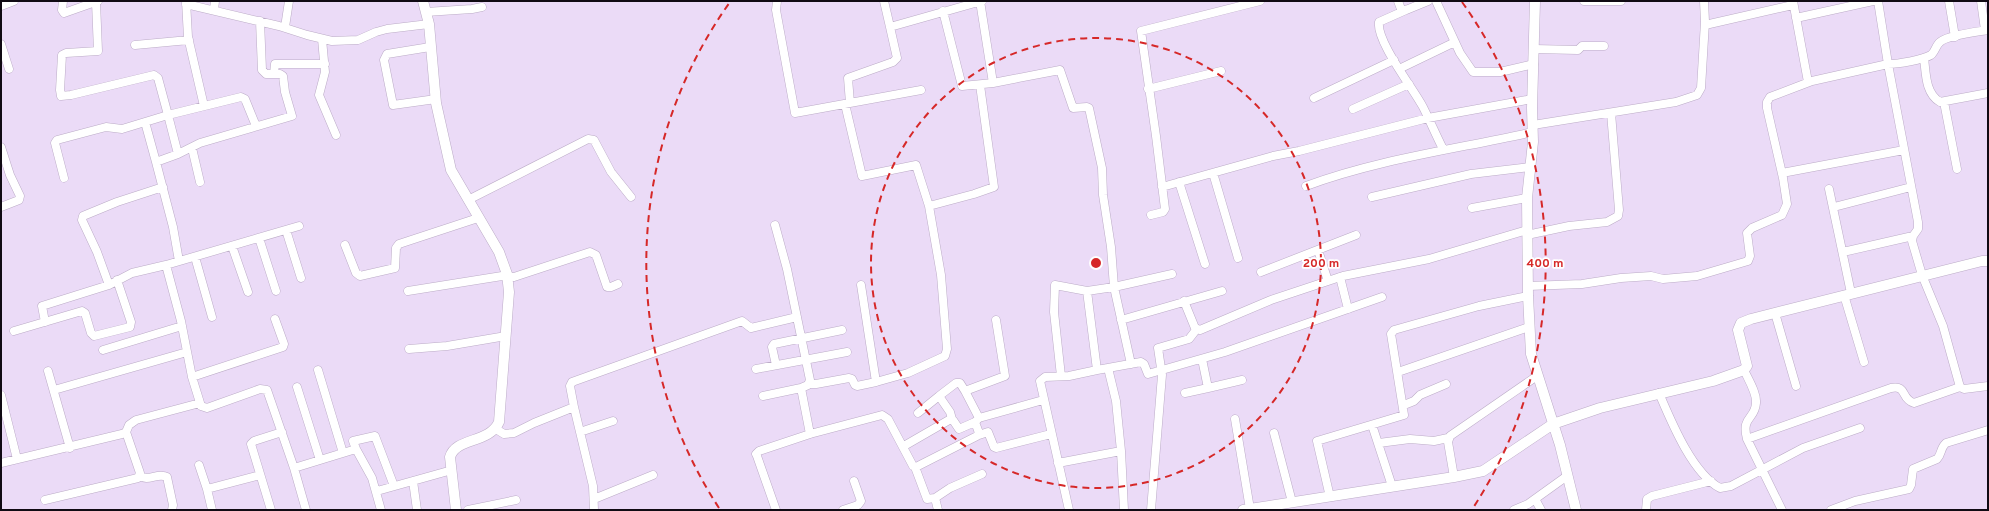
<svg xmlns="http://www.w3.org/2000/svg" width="1989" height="511" font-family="Overpass,sans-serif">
<rect width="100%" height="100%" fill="#ebdbf7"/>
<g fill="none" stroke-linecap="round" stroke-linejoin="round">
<defs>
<path id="minor" d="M63,1L62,10L64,13L98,1
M186,1L188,37L204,106
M777,1L776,10L795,113L921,90
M884,1L890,27L982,1
M980,1L993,83
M1398,1L1401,9L1406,10L1428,1
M1436,1L1460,53L1473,72H1500L1534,64
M1584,1H1621
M1793,1L1808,82
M1878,1L1888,64C1899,64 1922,60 1931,55C1935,52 1936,45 1940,42C1948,35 1976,32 1988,30
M1949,1L1955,37
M1981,1L1985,30
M186,4L279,26L307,35L332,41L358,40L376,32L387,29L429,24
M1,6L14,1
M214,10L215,1
M1406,10L1379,22C1376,41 1413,88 1423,107C1430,121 1436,135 1443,149
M943,11L962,86L993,83L1060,70L1073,108L1087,107L1089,108L1102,168L1103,195L1111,247L1114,287L1087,291L1055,285L1054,312L1061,376
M426,12L472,9L482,7
M1796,18L1873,1
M1705,25L1793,5
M285,27L289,1
M322,39L325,72L319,95L336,135
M1,44L9,69
M135,45L189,40
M430,47L387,54L384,60L393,105L436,99
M1534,49L1578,50L1582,46H1604
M1924,58C1926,73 1925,93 1940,102L1988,93
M1399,69L1455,42
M274,74L275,64H325
M1148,89L1221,71
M1314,98L1394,60
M1944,102L1957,169
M850,103L848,78L893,62L897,58L890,27
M845,104L862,176L916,165L929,206
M1353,109L1409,84
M145,122L156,162
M1533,125L1676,102L1697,95L1701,88L1705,22L1704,1
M256,126L245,99L241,97L168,115L178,154L200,143L292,116L285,92L283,76L280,74H266L262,70L260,21
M1,147L10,175L20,196L19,200L1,207
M192,148L200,182
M178,154L156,162L173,227L179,261
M1213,173L1238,258
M1782,173L1904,150
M64,178L55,143L57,140L106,127L122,129L168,115L158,78L154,75L71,95L61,96L60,90L62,55L66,53L98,51L96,2
M1179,182L1205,264
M1306,186C1379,159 1457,149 1533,132
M1162,187L1273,156L1299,151L1428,118L1532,99
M1829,189L1851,293
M1372,197L1471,174L1530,167
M468,200L588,139L594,140L611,172L631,197
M1834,207L1911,187
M1472,208L1527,198
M1151,215L1163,212L1165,209L1156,136L1141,31L1260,1
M775,225L787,269L810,380L808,385L801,388L810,434
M286,230L301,278
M1527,235L1569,226L1607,222L1618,216L1619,210L1611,113
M259,238L276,291
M345,245L356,273L360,276L395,268L396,248L399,244L478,218
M232,246L248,292
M1318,250L1328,281
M1843,252L1913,236
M195,257L212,317
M166,265L299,226
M1261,272L1356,235
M1340,277L1348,309
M109,285L97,252L82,220L83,216L117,202L163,187
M861,285L876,382L908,373L945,356L947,349L941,275L929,206L974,194L994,187L980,85
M1528,286L1582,284L1621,278L1651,276L1663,279L1697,276L1748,261L1750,256L1747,233L1752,228L1782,215L1787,204L1783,178L1767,108V102L1770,97L1812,81L1888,64L1918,222V229L1913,236L1912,241L1922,275L1943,326L1960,387L1964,389L1988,386
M408,291L502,276L514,277L590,252L596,255L607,287H611L618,284
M1087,291L1097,370L1141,362L1144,364L1148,374L1225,352L1382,297
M1844,295L1864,362
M1184,301L1195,328L1200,330L1271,300L1343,276L1429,259L1527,230
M1775,313L1796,386
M1121,320L1222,291
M45,322L42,306L109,285L132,273L166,265L181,321L192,377L201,406L207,408L260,389L267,390L294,468
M14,331L82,311L85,313L91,333L94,336L130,327L131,322L117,280
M409,349L447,346L506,336
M103,350L182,326
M1202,359L1208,388L1242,380
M1131,364L1114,287L1172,274
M776,365L772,347L774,344L842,330
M756,369L847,352
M318,370L343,453
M1744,370C1748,379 1757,393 1756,403C1755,420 1741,416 1747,439L1782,510
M48,371L70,448
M1398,372L1529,327
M192,377L283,347L284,344L275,319
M810,384H816L849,378L852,379L855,385L857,386L876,382
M297,387L320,460
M54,390L187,352
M965,391L979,418
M1185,393L1208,388
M1659,393C1671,421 1692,473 1720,488L1731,486L1803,448L1860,428
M1,395L17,459
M763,396L801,388
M939,396L956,383H960L965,391L1005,376L996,320
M1404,405L1414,401L1420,395L1446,384
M574,407L593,486L594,510
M918,413L939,396L950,412L952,419
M1235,419L1250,509
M1372,425L1392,486
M496,429L504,434L514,433L534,423L574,407L570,386L572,382L742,321L751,328L797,317
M580,432L613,421
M1274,433L1292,502
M979,435L988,432L994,447L996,448L1051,434
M1747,439L1891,388C1908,385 1900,399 1914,403L1960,387
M1379,443L1410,439L1434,441L1448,438
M904,446L949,420H953L959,429L975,422
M356,449L353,441L375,436L394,486
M1121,451L1124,510
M1,463L122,434L126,432L129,425L136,420L200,403
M1058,463L1121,451L1116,401L1108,368
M199,465L207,489
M915,467L927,499L935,498L938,510
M140,476C148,482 158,472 167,477L173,505L172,510
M1454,477L1448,442L1450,436L1537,376
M413,481L417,510
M377,491L452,470
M1330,497L1317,441L1404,415L1391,334L1394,330L1479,306L1528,296
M935,498L950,488L982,474
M594,499L653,475
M1535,499L1541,510
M45,500L138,478L140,473L126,432
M212,510L207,489L260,475
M271,510L251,444L254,441L282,432
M306,510L294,468L356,449L372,478L381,510
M468,510L516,500
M776,510L757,456L756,454L759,451L810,434L882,415L888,419L913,466L916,467L977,436L979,433L975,422L979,418L1043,400
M843,510L858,505L861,501L854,481
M1069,510L1040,381L1045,377L1069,376L1097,370
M1151,510L1162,375L1158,348L1189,339L1196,330
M1514,510L1528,504L1567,476
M1646,510L1647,499L1652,496L1711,481
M1831,510L1855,501L1909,489L1911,485L1913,469L1937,459C1942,454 1940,448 1946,443L1988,430"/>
<path id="tertiary" d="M423,1L429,24L436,103L451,170L499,252L507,274L509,292L499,422C489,444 456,437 450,457L456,510
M1535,1L1532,108L1533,142L1527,198L1528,296L1531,354L1560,445L1576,510
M1243,510L1454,477L1483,471L1553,424L1600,408L1713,381L1744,370L1747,366L1738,330L1741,323L1751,319L1982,261H1988"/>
</defs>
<use href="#minor" stroke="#bcacc7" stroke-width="9"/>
<use href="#tertiary" stroke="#bcacc7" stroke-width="11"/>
<use href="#minor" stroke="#fff" stroke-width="8"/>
<use href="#tertiary" stroke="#fff" stroke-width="10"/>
</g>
<g fill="none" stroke="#d62828" stroke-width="2" stroke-dasharray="7 5">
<circle cx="1096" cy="263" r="225"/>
<path d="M719 508A449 449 0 0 1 730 2M1462 2A449 449 0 0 1 1473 508"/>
</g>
<circle cx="1096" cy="263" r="6" fill="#d62828" stroke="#fff" stroke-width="2"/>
<g font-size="12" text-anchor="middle" font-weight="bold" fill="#d62828" stroke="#fff" stroke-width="3.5" stroke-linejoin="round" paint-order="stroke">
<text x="1321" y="267">200 m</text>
<text x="1545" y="267">400 m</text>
</g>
<rect width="1989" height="511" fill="none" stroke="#100a13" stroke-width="4"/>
</svg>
